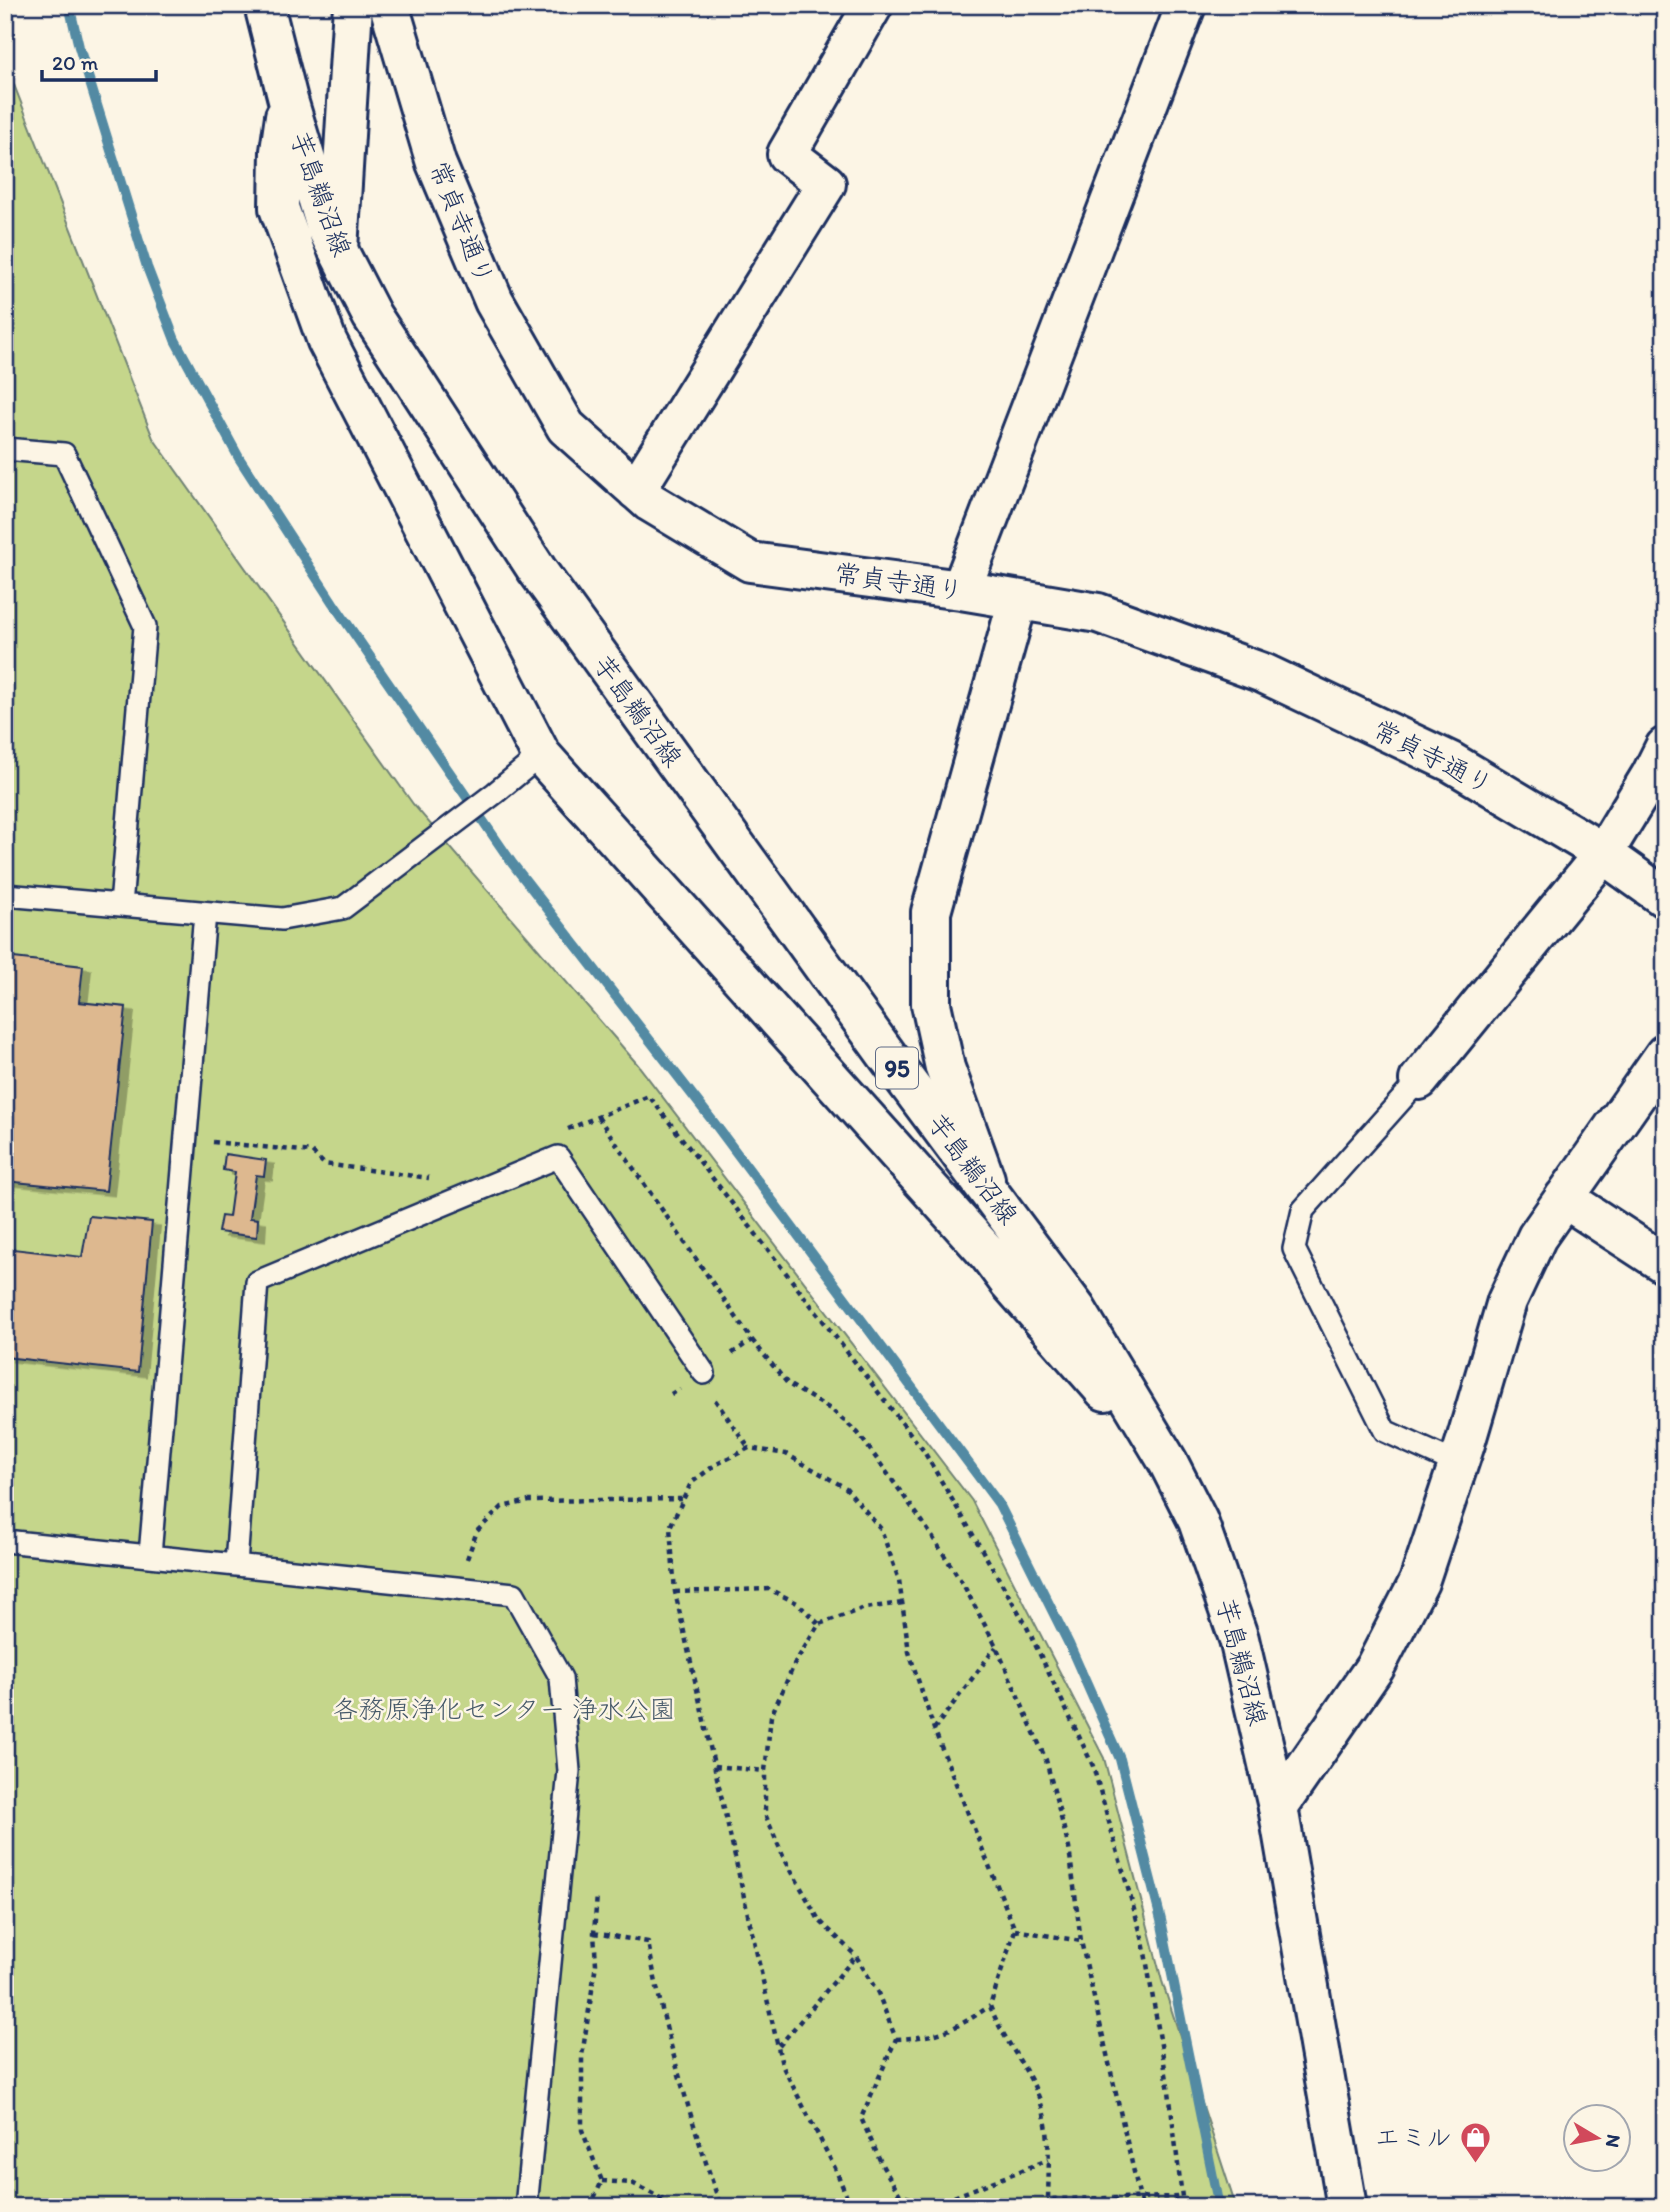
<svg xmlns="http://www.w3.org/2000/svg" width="1670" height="2212" font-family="Itim,'Klee One',sans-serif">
<defs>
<filter id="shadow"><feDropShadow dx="8" dy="4.5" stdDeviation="0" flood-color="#0004"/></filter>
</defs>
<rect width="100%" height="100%" fill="#fcf5e5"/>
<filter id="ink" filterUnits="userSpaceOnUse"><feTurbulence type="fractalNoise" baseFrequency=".0143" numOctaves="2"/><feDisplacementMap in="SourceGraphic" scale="14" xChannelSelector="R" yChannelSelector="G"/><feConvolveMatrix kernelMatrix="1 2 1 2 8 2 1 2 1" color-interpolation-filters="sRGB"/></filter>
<g filter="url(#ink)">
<path fill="#c5d68b" stroke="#708274" stroke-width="2" d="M5,62L153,438L413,804L638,1065L972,1501L1104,1758L1162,1981L1236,2207H5Z"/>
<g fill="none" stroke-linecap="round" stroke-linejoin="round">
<path stroke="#528aa3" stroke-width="10" d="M69,5L79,47L147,267L175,340L239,458L333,603L512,863L715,1124L999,1504L1069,1644L1120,1759L1161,1920L1219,2207"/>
</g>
<path fill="#ddb88f" stroke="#1b2f5e" stroke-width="2" filter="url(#shadow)" d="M5,957L83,966L79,1002L126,1007L106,1191L5,1181Z
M225,1154L266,1160L264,1176L256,1175L250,1218L258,1219L257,1237L218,1232L221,1216L229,1217L235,1172L223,1170Z
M89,1216L152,1222L138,1372L5,1357V1248L82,1257Z"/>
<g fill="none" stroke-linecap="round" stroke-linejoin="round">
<defs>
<path id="service" d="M5,449L64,454L145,626L121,905
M5,895L282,919L343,908L495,793L541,755
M1419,1080L1303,1210L1294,1249L1385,1431L1458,1464
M5,1541L514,1594L561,1678L569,1771L526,2207
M150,1555L205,913
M236,1564L257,1282L558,1157L704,1373"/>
<path id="minor" d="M389,5L436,163L494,301L566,427L650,502L750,562L961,590L1098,613L1263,673L1451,762L1595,848L1665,898
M338,249L353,5
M636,490L826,184L787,154L873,5
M961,590L1186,5
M1419,1080L1603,854L1651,775L1665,747
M985,1179L945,1068L931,1004V912L1018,600
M1564,1198L1665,1264
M1278,1807L1375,1667L1419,1582L1465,1444L1507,1301L1537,1237L1665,1054"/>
<path id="primary" d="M264,5L288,100L326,227L372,316L537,570L889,1058L1076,1309L1168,1462L1198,1521L1239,1639L1278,1807L1347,2207
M285,116L280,151L279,208L327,341L541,755L989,1255L1009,1282L1105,1391"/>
</defs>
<use href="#service" stroke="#1b2f5e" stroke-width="26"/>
<use href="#minor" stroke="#1b2f5e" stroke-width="44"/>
<use href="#primary" stroke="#1b2f5e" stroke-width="44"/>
<path stroke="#1b2f5e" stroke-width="4.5" stroke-dasharray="5 5" stroke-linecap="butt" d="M598,1117L752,1340L728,1356
M568,1129L649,1096L923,1450L1025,1623L1093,1766L1143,1941L1169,2091L1182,2197L1048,2199
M213,1142L312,1152L324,1164L429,1178
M752,1340L788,1384L832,1410L858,1433L922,1521L963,1584L996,1646L1046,1760L1069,1848L1081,1941L1142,2207
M671,1394L680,1389
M715,1400L749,1448
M467,1559L477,1531L502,1507L529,1501L684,1499
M675,1592L769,1589L797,1603L819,1624
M902,1603L865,1608L819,1624L795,1663L771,1716L765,1771V1814L783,1856L819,1920L856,1956L878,1993L896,2039L861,2118L883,2167L900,2195L924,2202L951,2198L1048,2160
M934,1729L996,1647
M715,1766L765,1771
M1015,1930L1081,1941
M594,1933L648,1942C664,2032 691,2120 721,2207
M896,2039C940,2037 954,2030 990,2006
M779,2046L856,1956
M602,2181L632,2183L664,2200L665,2207
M590,2207L602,2181L582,2130V2056L596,1964L594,1933L597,1895
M851,2207L835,2168L782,2065L675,1592L670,1527L691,1483L715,1465L749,1448L786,1454L846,1488L881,1529L899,1580L909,1652L934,1729L1015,1930L990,2006C1002,2036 1018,2055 1032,2082C1052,2120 1049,2158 1048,2199L1045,2207
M890,2207L900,2195"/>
<use href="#service" stroke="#fcf5e5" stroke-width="21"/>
<use href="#minor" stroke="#fcf5e5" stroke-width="38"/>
<use href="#primary" stroke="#fcf5e5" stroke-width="38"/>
</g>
</g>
<defs>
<symbol id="shop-pin" viewBox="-11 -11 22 30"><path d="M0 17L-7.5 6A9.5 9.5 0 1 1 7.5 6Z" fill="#d1495b" stroke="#fcf5e5"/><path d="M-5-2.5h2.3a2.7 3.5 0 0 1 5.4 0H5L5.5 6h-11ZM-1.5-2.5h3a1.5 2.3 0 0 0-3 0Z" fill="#fff"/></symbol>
</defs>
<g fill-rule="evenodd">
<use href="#shop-pin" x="1458" y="2120" width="35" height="47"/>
</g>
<g text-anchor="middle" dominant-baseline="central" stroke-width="5" stroke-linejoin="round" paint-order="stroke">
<rect fill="#fcf5e5" stroke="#5e6a86" stroke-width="2" x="876" y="1047.5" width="42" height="41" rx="5"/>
<g font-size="24" font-weight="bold" fill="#1b2f5e">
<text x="897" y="1068">95</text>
</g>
<g font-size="26" fill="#1b2f5e" stroke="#fcf5e5">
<text transform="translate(321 194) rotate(70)">芋島鵜沼線</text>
<text transform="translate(462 223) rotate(68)">常貞寺通り</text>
<text transform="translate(899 582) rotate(8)">常貞寺通り</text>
<text transform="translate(638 711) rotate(54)">芋島鵜沼線</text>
<text transform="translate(1433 757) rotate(27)">常貞寺通り</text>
<text transform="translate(973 1169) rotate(53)">芋島鵜沼線</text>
<text transform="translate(1242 1662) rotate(75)">芋島鵜沼線</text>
</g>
<g font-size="26" fill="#465969" stroke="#fcf5e5">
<text x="504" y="1709">各務原浄化センター 浄水公園</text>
</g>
<g font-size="26" fill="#1b2f5e" stroke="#fcf5e5" text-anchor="end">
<text x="1452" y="2137">エミル</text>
</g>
</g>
<rect width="1670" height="2212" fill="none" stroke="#fcf5e5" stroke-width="28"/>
<rect x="14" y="14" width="1642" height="2184" fill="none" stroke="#1b2f5e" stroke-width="2.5" filter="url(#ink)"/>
<g transform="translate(1597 2138) rotate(100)"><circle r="33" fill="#fcf5e5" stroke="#a2a6af" stroke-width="2"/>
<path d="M0-5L12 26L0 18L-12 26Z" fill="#d1495b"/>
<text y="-10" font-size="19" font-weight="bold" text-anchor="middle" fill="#1b2f5e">N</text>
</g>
<path d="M42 70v10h114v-10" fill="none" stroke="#1b2f5e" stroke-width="3.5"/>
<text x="52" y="70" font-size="21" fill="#1b2f5e" stroke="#fcf5e5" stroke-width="5" paint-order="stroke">20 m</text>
</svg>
